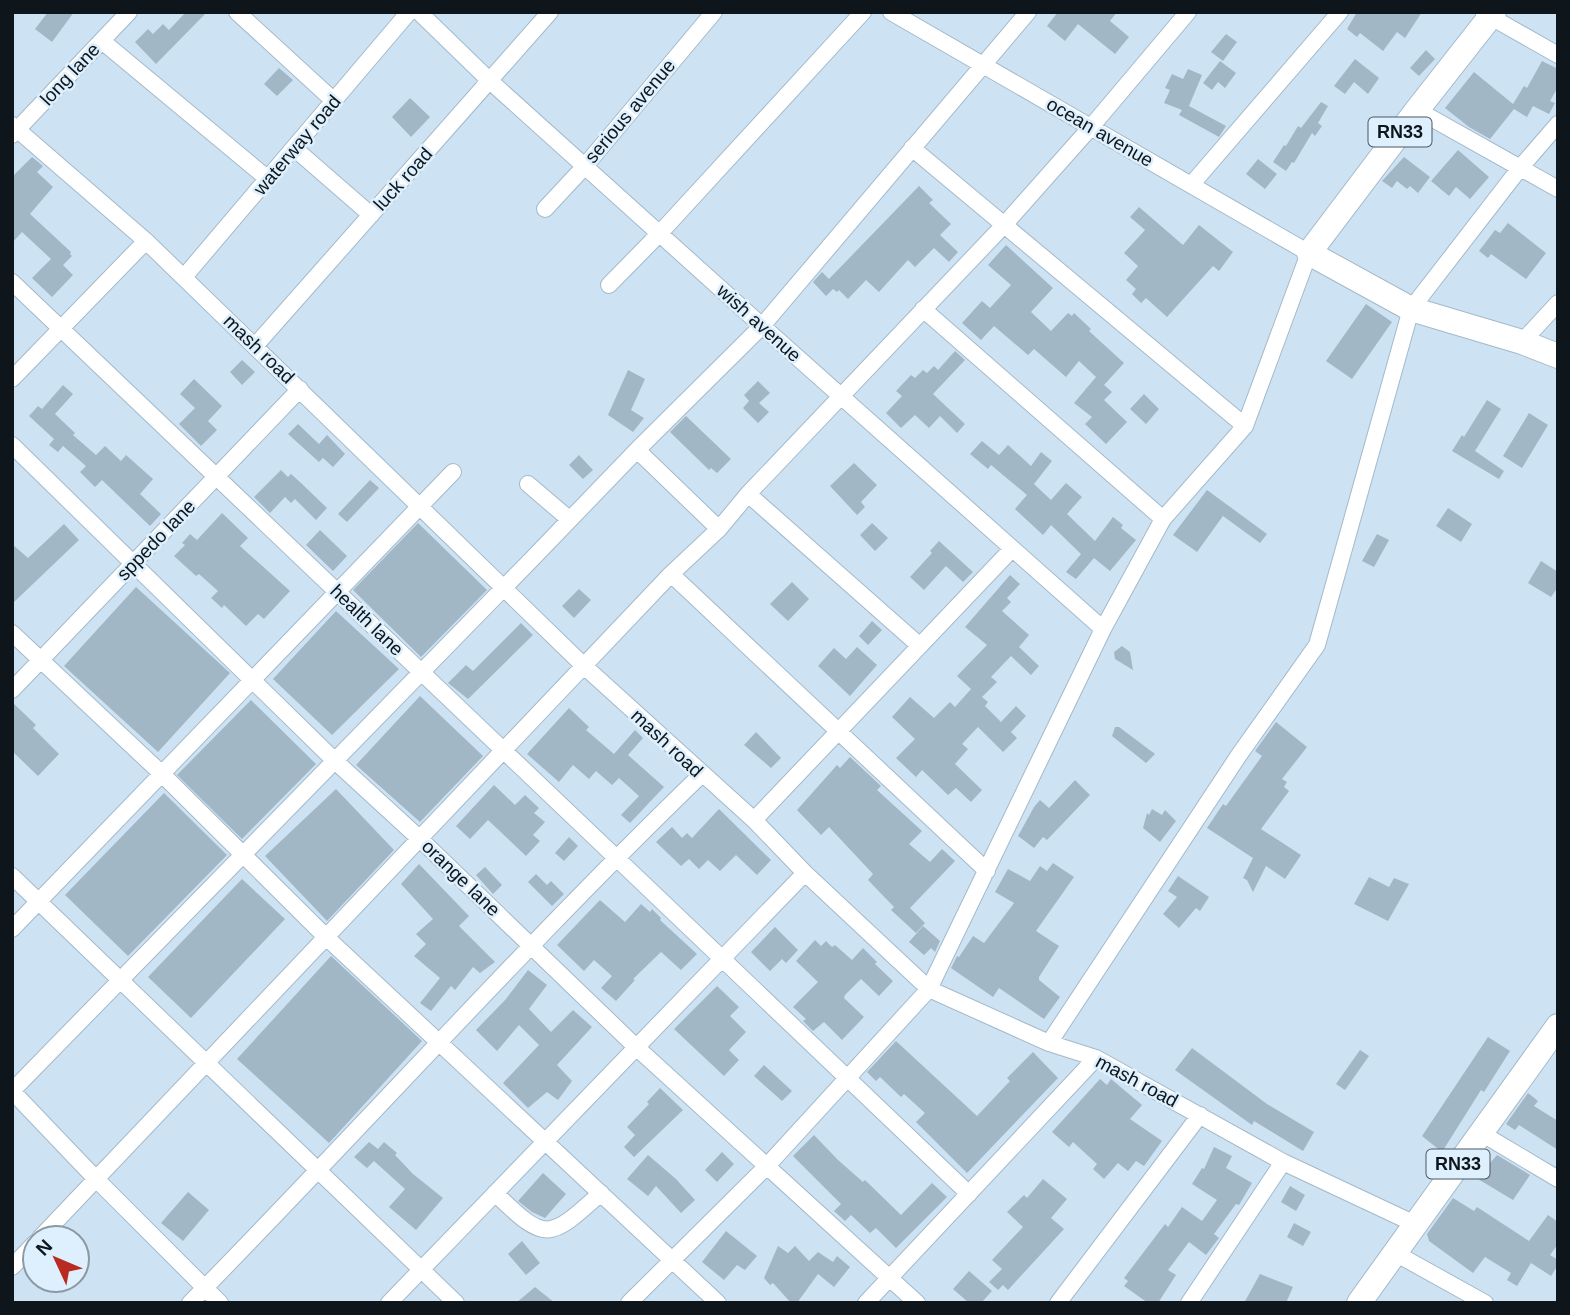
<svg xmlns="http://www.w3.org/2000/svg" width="1570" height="1315" font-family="Helvetica,sans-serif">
<rect width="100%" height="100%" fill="#cde3f4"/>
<path fill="#a1b7c6" d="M48,12H74L52,42L35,29Z
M186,12H207L156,64L135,42L148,29L153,34L163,24L169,30Z
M1058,12H1117L1110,21L1129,37L1115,54L1078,24L1065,41L1047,26Z
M1357,12H1422L1405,38L1397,32L1383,51L1360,33L1357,37L1347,29Z
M1226,34L1237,42L1223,61L1211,52Z
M1426,50L1435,59L1419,76L1410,68Z
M1355,59L1379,78L1368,94L1354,82L1345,94L1334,86Z
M1220,61L1236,73L1225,88L1218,82L1212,90L1203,83Z
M1542,61L1558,69V87L1550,101L1555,103L1549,114L1533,106L1527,117L1514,109L1490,139L1469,127L1445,108L1474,72L1513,104L1524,86L1527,88Z
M279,68L293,80L277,96L264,84Z
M1188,69L1202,75L1189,106L1226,126L1219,137L1179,115L1182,110L1164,103L1170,90L1165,88L1172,74L1183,79Z
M410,98L430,117L411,137L392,117Z
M1321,102L1328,106L1318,123L1322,126L1315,136L1312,133L1294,163L1292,162L1286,171L1273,162L1284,145L1286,146L1298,126L1301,128Z
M1458,150L1489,177L1470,199L1456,187L1449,196L1431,181Z
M32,157L43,166L37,172L53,187L30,214L71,252L70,254L72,256L63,265L73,275L52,297L32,278L51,259L22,232L12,243V177Z
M1404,157L1430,177L1418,193L1410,186L1407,189L1397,181L1392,188L1382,181Z
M1258,159L1277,174L1265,189L1246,174Z
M919,186L933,200L929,203L951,224L940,235L958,252L949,262L934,248L915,267L908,260L879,292L866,280L848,299L839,290L837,292L833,289L826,296L813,282L822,272L829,279Z
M1139,207L1183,245L1199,225L1233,252L1219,271L1213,266L1167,317L1146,298L1141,303L1132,294L1136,289L1126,280L1138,266L1124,253L1145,230L1130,217Z
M1508,223L1546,253L1526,279L1491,254L1488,258L1479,251L1495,230L1500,233Z
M1006,245L1053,288L1031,312L1051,331L1068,313L1072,316L1074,313L1091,329L1089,331L1124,363L1104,385L1112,392L1104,400L1127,422L1106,444L1085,424L1092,417L1074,403L1096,377L1079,361L1066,377L1034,349L1028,355L994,326L981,340L962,323L982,301L990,308L1011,285L988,265Z
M1366,304L1392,322L1352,379L1326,361Z
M955,351L965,360L933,394L965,424L957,433L940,416L929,428L915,415L901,428L886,413L902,396L896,391L911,375L915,378L923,370L927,373L934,366L938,370Z
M242,360L255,372L242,385L230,372Z
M628,370L645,379L631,410L644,418L633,432L608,415Z
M194,379L222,406L208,421L217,430L201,446L179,424L195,408L180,394Z
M758,381L770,393L759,403L769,412L758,423L743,408L749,401L744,395Z
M63,385L73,394L55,414L75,433L73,435L96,455L105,446L121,461L126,455L153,479L140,494L161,514L150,526L102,480L95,487L80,472L86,466L63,446L58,452L49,445L54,439L29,416L38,406L42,409Z
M1144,394L1159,409L1146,424L1130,409Z
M1487,400L1501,409L1475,451L1504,471L1499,479L1452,451L1462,435L1464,437Z
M1529,413L1548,425L1522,468L1503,456Z
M686,416L731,459L717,473L711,468L709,470L670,432Z
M298,424L319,444L327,435L345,454L333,467L323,458L319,462L288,434Z
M982,441L999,455L1008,445L1031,466L1041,452L1052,461L1034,484L1051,500L1066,483L1082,497L1067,514L1095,541L1113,517L1123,525L1121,528L1136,540L1110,571L1094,558L1076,579L1066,572L1081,554L1051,525L1043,535L1015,509L1027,495L991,465L988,469L970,454Z
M579,455L593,470L583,479L569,465Z
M854,463L877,485L861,502L865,507L857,515L830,486Z
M281,470L288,477L291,474L301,483L327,508L316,520L295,499L291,503L285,497L270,513L254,497Z
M370,480L379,488L347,522L338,514Z
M1207,490L1267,534L1260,543L1223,516L1197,552L1173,535Z
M1448,508L1472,524L1461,542L1436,526Z
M222,513L248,538L240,546L290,591L264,619L258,614L246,626L224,605L222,608L211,598L218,591L199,574L196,576L174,556L185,545L182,543L190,534L197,540Z
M418,523L487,590L421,657L353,590Z
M872,523L888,538L875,551L860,535Z
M64,524L79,540L12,604V544L28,558Z
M320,530L347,556L333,571L306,545Z
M1377,534L1389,540L1374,567L1362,561Z
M939,541L973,572L963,582L946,566L924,590L910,577L932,553L930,551Z
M1541,561L1558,572V587L1551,597L1528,583Z
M1010,575L1020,584L1007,598L1011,602L1002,611L1029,635L1019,647L1039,666L1031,675L1011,656L991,677L997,682L982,697L988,702L985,706L1001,722L1016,706L1026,716L1011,732L1017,738L1003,752L978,727L962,744L968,749L955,764L982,790L971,802L956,788L948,795L922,770L916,777L896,758L915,739L892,717L910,697L934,718L950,702L955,707L971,689L957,676L987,645L965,627Z
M792,582L809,599L788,621L770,604Z
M136,587L230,673L158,752L64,666Z
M579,589L591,600L574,618L562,606Z
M336,611L399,669L332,735L273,679Z
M872,621L882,630L868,645L859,636Z
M521,623L533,635L468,699L448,683L466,665L473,671Z
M1122,646L1130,652L1133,670L1115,659L1114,652Z
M857,647L877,665L850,696L818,666L834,648L846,659Z
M420,696L483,756L420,822L356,765Z
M251,700L316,764L242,839L177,775Z
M12,702L36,725L33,728L59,754L38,776L12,751Z
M569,708L589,727L586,730L614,754L635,730L643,738L628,755L664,787L630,823L621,815L639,796L619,778L612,785L596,771L589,779L573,765L559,782L527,754Z
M1276,722L1307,747L1282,779L1287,782L1284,787L1289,791L1261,829L1301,855L1285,879L1266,866L1253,892L1247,880L1243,878L1253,858L1207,828L1223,804L1226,806L1262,756L1255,751Z
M1115,727H1119L1155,754L1146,763L1112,736Z
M756,732L781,758L771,768L744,745Z
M850,757L881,786L877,790L922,831L909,844L930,862L942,849L955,861L910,908L925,923L916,933L891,910L894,907L868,880L873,874L829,827L821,835L797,810L837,765L840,768Z
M1075,780L1090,795L1047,840L1043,837L1034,848L1018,836L1034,807L1040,800L1049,808Z
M494,785L515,805L525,795L539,808L534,813L545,822L533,835L540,841L526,856L488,820L470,839L456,826Z
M336,789L394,850L327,921L265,856Z
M164,793L227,855L128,956L65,895Z
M719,809L771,860L757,875L736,855L720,871L708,860L699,869L689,859L681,866L656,842L672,827L682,838L687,833L692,838Z
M1152,809L1162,815L1165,810L1176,821L1160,842L1143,828L1147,813L1149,815Z
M569,837L578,846L564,861L555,853Z
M1053,863L1074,877L1036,931L1059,946L1039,977V980L1060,997L1044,1019L999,988L993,997L951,968L957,956L959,957L973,936L984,943L1014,903L995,892L1008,869L1030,881L1040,866L1047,871Z
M419,864L469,916L459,926L495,962L480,973L473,967L455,990L451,986L431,1011L420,1003L440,978L414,956L426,944L416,934L433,919L401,884Z
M485,867L502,885L493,894L476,875Z
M536,874L547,885L551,881L564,894L552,906L528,882Z
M1178,876L1209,897L1200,911L1196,908L1179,928L1163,914L1177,897L1168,891Z
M1369,877L1389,887L1394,878L1409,884L1388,921L1354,904Z
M242,879L285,919L191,1018L148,977Z
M600,900L625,922L641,904L650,912L652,909L661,918L660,920L697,954L681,970L661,952L633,979L635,980L616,1001L601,988L612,976L594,960L584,971L557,945Z
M923,926L940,941L935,952L931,948L924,955L909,942Z
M775,927L798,950L786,963L782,959L770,971L751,952Z
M815,940L821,946L826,941L832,947L835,945L852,960L863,948L877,962L875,964L893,981L879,996L861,979L845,995L844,998L864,1017L842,1040L824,1022L813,1031L803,1021L806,1019L793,1007L818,982L796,961Z
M331,956L422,1041L329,1143L237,1059Z
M528,970L547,985L529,1009L551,1032L573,1010L592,1027L557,1065L572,1081L558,1100L547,1092L528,1108L503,1083L539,1045L519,1025L497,1051L476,1030L506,999Z
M717,986L739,1007L730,1016L746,1032L729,1050L739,1060L724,1076L674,1029Z
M1488,1037L1510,1051L1484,1092L1481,1090L1442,1152L1422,1136Z
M896,1041L977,1116L1010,1081L1007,1078L1033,1052L1058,1078L967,1173L916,1122L925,1113L904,1094L901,1097L880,1077L876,1081L867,1072Z
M1192,1048L1267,1104L1314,1132L1303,1151L1254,1121L1252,1125L1175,1070Z
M1360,1050L1369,1056L1345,1090L1336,1084Z
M764,1065L792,1091L782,1101L754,1076Z
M1100,1079L1107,1085L1111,1079L1142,1105L1130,1119L1162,1141L1144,1166L1136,1161L1128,1171L1118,1163L1104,1179L1093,1169L1097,1164L1073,1142L1069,1147L1052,1132Z
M660,1088L683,1110L634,1157L624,1147L635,1135L627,1127L649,1104L647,1102Z
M1528,1093L1538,1101L1534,1106L1558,1121V1150L1519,1125L1515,1130L1506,1124Z
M814,1135L838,1160L863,1182L865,1180L901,1215L932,1183L947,1197L896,1248L876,1228L870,1233L851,1215L845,1221L834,1211L841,1204L793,1156Z
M369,1142L378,1149L384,1142L397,1153L395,1155L413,1174L443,1198L416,1230L389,1207L405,1189L374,1161L367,1168L354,1157Z
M1214,1147L1232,1156L1226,1168L1252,1183L1239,1205L1236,1204L1214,1234L1219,1238L1206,1255L1189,1242L1168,1270L1176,1275L1158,1303H1148L1124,1286L1128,1281L1124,1278L1165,1224L1168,1227L1182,1207L1202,1221L1217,1200L1192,1184L1202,1168L1204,1169Z
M722,1152L734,1164L717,1182L705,1170Z
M648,1155L676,1179L695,1200L681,1213L656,1186L648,1196L627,1179Z
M1497,1155L1530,1175L1513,1200L1473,1176L1479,1166L1485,1169Z
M543,1173L566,1194L545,1218L532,1212L518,1201Z
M1043,1179L1067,1199L1051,1218L1064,1229L1008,1290L1003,1285L998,1290L989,1282L1002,1269L992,1260L1023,1227L1007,1212L1024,1195L1027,1198Z
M1290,1186L1305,1195L1296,1211L1281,1202Z
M188,1192L209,1210L183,1241L161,1223Z
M1453,1198L1474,1211L1477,1207L1529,1241L1548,1215L1558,1222V1244L1550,1255L1558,1260V1265L1551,1276L1531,1263L1517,1286L1507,1280L1511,1273L1485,1257L1473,1273L1429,1241L1427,1234Z
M1294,1223L1311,1232L1303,1246L1287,1237Z
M726,1231L757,1256L745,1270L737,1265L724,1280L702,1262Z
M522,1241L540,1263L526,1275L508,1254Z
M778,1246L788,1253L795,1246L809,1261L818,1252L833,1262L837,1256L850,1267L834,1287L818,1274L797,1303H791L773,1283L770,1285L764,1278Z
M969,1271L992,1291L981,1303H969L953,1289Z
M1260,1274L1293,1287L1286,1303H1244Z
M535,1287L555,1303H516Z"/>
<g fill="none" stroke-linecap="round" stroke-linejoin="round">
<defs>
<path id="street" d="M237,12L334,101
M419,12L490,81L762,326L1103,629
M1484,13L1558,55
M102,41L268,179
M1417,110L1558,189
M12,125L146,241L584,666L754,820L805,873L929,989L1049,1043L1096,1058L1283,1162L1415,1224
M12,135L129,12
M294,148L371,215
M912,148L1245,426
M1191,185L1340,12
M545,209L585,166L714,12
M184,277L409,12
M12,282L969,1194
M609,285L660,233L863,12
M923,309L1163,519
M1522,342L1558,303
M255,346L550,12
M12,379L146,241
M12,445L334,760L420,839L636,1047L917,1303
M637,450L719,529
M528,484L569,519
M748,494L920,646
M671,574L987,871
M12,633L162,774L326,937L718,1303
M12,690L300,389
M754,820L1012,549
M12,876L456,1303
M12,929L453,472
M1049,1043L1239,755L1317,645L1411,309L1520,168L1558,124
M1481,1133L1558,1179
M495,1193C546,1243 549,1240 601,1193
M40,1238L671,574L719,529L748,494L1004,225L1091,127L1188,12
M1395,1253L1485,1303
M12,1267L35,1243
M190,1303C362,1128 525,945 701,775
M220,1303L96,1179L12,1091L531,560L637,450L762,326L1028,12
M389,1303L805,873
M629,1303L766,1167L929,989L1103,629L1163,519L1245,426L1309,253L891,12
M866,1303L1096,1058
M1058,1303L1200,1115
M1189,1303L1283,1162"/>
<path id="primary" d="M1494,12L1417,110L1309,253L1411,309L1522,342L1558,356
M1359,1303L1558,1026"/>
</defs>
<use href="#street" stroke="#a3b9c9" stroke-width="18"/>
<use href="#primary" stroke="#a3b9c9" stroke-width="26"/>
<use href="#street" stroke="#fff" stroke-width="16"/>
<use href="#primary" stroke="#fff" stroke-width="24"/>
</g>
<g text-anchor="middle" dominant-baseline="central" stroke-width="5" stroke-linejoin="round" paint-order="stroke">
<g fill="#def0fd" stroke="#4c5760" stroke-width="2">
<rect x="1368.5" y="117.5" width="63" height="29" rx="5"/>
<rect x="1426.5" y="1149.5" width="63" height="29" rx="5"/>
</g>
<g font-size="18" font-weight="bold" fill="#0e161c">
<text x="1400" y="132">RN33</text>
<text x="1458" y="1164">RN33</text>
</g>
<g font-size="19" fill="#0e161c" stroke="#def0fd">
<text transform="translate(70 74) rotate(-47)">long lane</text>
<text transform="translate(630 111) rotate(-50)">serious avenue</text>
<text transform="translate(1100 132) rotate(30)">ocean avenue</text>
<text transform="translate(297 145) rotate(-50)">waterway road</text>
<text transform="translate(403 179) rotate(-48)">luck road</text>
<text transform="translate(759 323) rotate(42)">wish avenue</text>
<text transform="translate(259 349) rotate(44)">mash road</text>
<text transform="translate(156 540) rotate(-46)">sppedo lane</text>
<text transform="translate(367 620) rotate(44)">health lane</text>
<text transform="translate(667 743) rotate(43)">mash road</text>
<text transform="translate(461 878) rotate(44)">orange lane</text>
<text transform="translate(1137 1081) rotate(28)">mash road</text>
</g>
</g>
<rect width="1570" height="1315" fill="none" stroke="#0e161c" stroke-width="28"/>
<g transform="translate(56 1259) rotate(314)"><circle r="33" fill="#def0fd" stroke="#8b99a3" stroke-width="2"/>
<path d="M0-5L12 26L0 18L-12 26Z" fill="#b92b20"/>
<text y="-10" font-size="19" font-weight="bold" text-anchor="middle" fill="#0e161c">N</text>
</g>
</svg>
